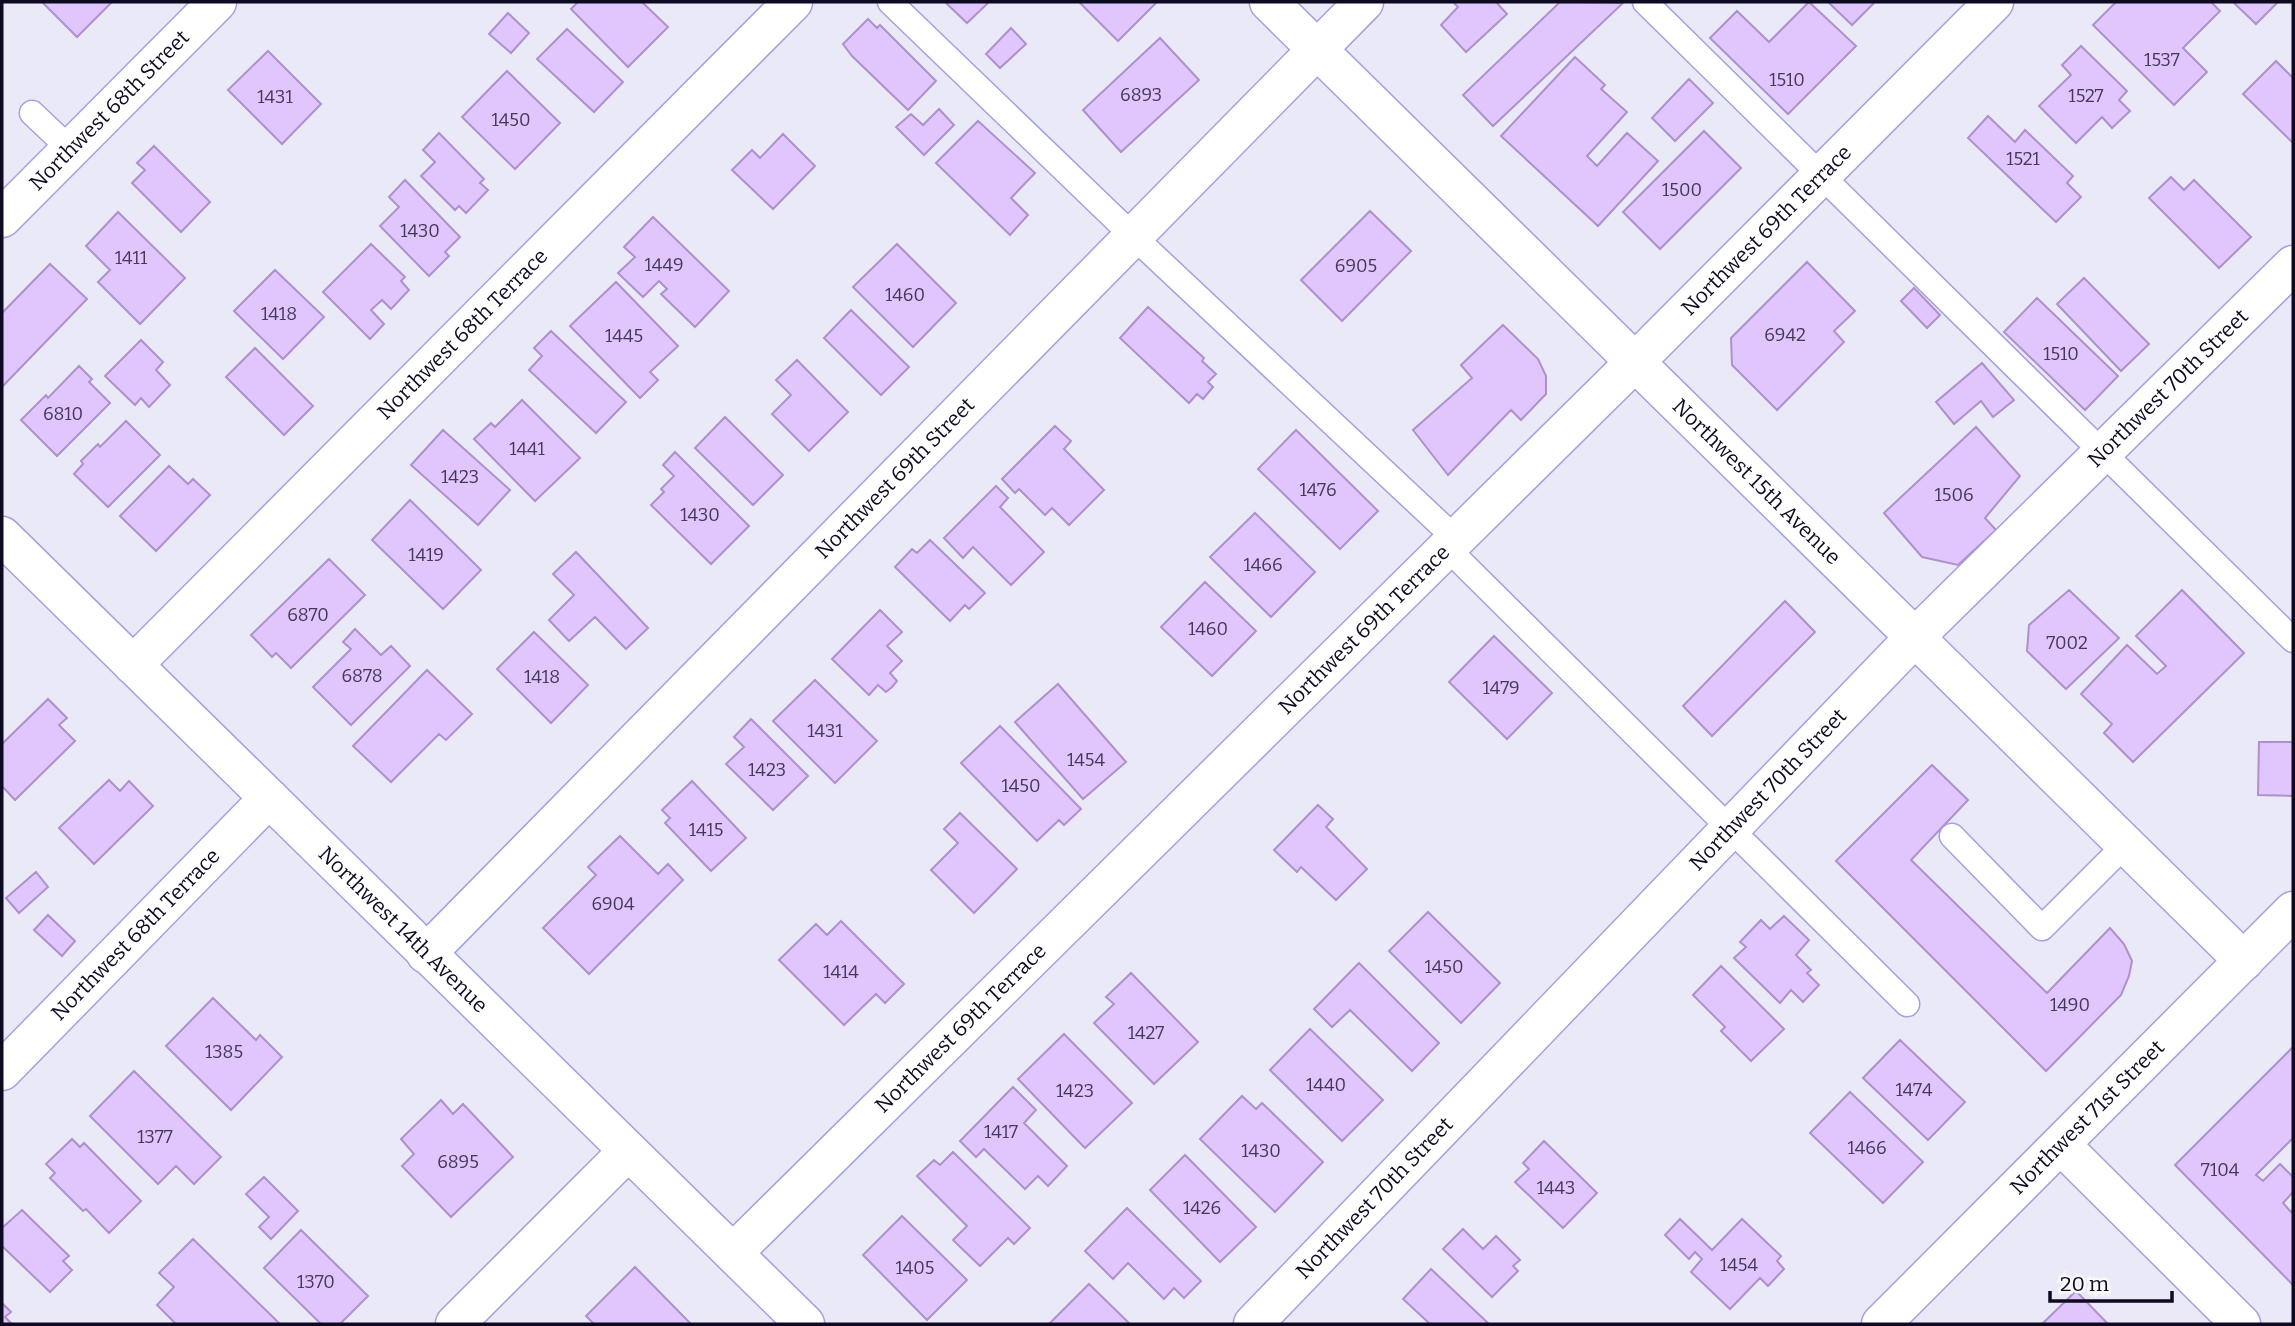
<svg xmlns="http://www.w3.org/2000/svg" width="2295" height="1326" font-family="Bitter,serif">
<rect width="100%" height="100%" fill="#e9e9f7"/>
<path fill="#e1c6fd" stroke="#ae90cd" stroke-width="2" d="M42,2H112L77,37Z
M578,2H642L668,27L628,67L571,9Z
M945,2H989L967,23Z
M1079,2H1157L1118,41Z
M1453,2H1496L1507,14L1466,52L1441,25L1458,7Z
M1560,2L1623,3L1493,126L1463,95Z
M1809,2L1856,46L1788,114L1710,38L1737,11L1769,42Z
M1828,2H1875L1852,25Z
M2116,2H2211L2220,11L2183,48L2207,72L2174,105L2093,25Z
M2233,2H2278L2256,24Z
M508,13L529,33L511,53L489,34Z
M868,19L877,28L880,25L936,81L908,110L852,56L843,44Z
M1011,28L1026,44L1000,68L986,54Z
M567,29L623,82L594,112L537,59Z
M1160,38L1199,80L1121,152L1083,110Z
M2081,46L2127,91L2119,100L2130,111L2112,128L2102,117L2076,143L2039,106L2071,75L2062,65Z
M268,51L321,104L282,144L228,90Z
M1575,57L1605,85L1601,89L1627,112L1587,156L1597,166L1627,133L1658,161L1598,226L1501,136Z
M2276,61L2293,78V143L2243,94Z
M507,71L560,123L515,169L462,117Z
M1689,79L1713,103L1675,141L1652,118Z
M939,109L954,125L924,155L896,127L911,114L923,125Z
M1988,116L2015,142L2025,130L2073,176L2067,183L2081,197L2056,222L1968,138Z
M978,121L1035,173L1011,198L1028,215L1010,235L936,163Z
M1704,131L1741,168L1660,249L1623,212Z
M439,133L484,179L480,183L488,190L466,213L459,206L455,210L421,176L435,162L423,150Z
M783,134L815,166L773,209L732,170L752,150L760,158Z
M154,146L210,202L181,232L132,183L145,170L137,163Z
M2171,177L2184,190L2194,180L2251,237L2219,268L2149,198Z
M405,180L460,237L445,252L449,256L429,276L380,226L399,207L389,197Z
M1370,211L1411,251L1342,321L1301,280Z
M118,212L185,278L140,324L98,282L110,270L86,246Z
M653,217L729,291L695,327L661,294L667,289L659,281L643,297L618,273L635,257L624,247Z
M371,244L405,277L401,281L409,290L391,309L382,300L371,310L384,324L370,339L323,292Z
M897,244L956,303L913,347L853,287Z
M1807,262L1855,311L1834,331L1844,342L1777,410L1732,365L1731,338Z
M50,264L87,299L2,387V313Z
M275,270L324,317L283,359L234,311Z
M2084,278L2149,344L2121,371L2057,304Z
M616,282L678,346L650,372L658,380L640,398L570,326Z
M1914,288L1940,315L1927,328L1901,301Z
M2037,298L2118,376L2085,410L2004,332Z
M1148,307L1204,358L1202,361L1216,374L1208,382L1213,387L1203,399L1197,394L1189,403L1120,338Z
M851,310L909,367L881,395L824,338Z
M1503,325L1538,359L1546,376V394L1521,420L1511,410L1448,475L1413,430L1472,378L1461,365Z
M551,331L626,402L596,433L529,370L542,356L534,348Z
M141,340L163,362L156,370L170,385L149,407L141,398L135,405L105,376Z
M255,348L313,406L284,435L226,377Z
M797,360L848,412L809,451L772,414L791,395L776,380Z
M1982,363L2014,400L1993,417L1981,401L1954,424L1936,402Z
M79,366L92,379L89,382L110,403L57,456L21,420L46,395L48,398Z
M522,400L580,458L535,501L474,439L491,423L495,427Z
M725,417L783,475L753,505L695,448Z
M126,421L160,455L108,507L74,474L83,464L81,461L98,444L100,447Z
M1055,426L1071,441L1064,449L1104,490L1069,525L1052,508L1045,515L1019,489L1015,493L1002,479Z
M1976,427L2020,476L1985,518L1996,530L1958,565L1922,557L1884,513Z
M443,430L510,490L478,525L411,465Z
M1296,430L1378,511L1340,549L1258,469Z
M675,452L749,526L711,564L651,505L664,492L661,489L674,476L663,465Z
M169,466L188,484L193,479L210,495L156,551L120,516Z
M996,486L1008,498L1000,507L1044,552L1011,585L973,547L963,558L944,538Z
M410,500L481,570L443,609L372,540Z
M1255,513L1315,572L1271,617L1210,557Z
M930,540L985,593L969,609L965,605L950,621L895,567L912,549L917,553Z
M576,552L648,628L626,649L595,617L569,641L549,620L574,595L553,574Z
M329,559L365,595L291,668L276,653L272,657L251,635Z
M1205,582L1256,631L1212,676L1161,627Z
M2069,590L2119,638L2066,689L2027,651L2029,625Z
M2182,590L2244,653L2133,762L2104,733L2112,724L2081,694L2127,645L2157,674L2166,666L2136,636Z
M1785,601L1815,632L1712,736L1683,706Z
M880,610L902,632L887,646L902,661L890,673L897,681L892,687L886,692L878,685L869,695L832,659Z
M355,629L381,655L391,646L410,666L351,725L313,687L351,649L343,642Z
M534,632L588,685L551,723L497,669Z
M1494,636L1552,693L1507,739L1449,682Z
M427,670L472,714L446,740L439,734L391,782L353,746Z
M815,680L877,741L835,783L773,721Z
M1058,684L1126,762L1083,799L1015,722Z
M48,699L67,718L59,725L75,741L15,800L2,786V744Z
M751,719L808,776L773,810L726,764L744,747L734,737Z
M1000,726L1081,809L1064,825L1059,820L1037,841L961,763Z
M2259,742H2293V796L2258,795Z
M1932,765L1968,800L1911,860L2047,993L2110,928L2124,944L2132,961L2129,976L2121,995L2046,1071L1836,861Z
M109,780L120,791L129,781L153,806L94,864L59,828Z
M692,781L746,838L711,871L665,823L670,818L662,810Z
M1318,805L1333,819L1326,827L1367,869L1336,900L1301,867L1297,872L1274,850Z
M960,813L1017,869L974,913L931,870L958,843L944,829Z
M620,836L658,874L668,864L683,880L589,974L543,928L596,875L588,867Z
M36,872L48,887L19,913L6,898Z
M1428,912L1500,983L1461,1023L1389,951Z
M48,915L75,941L62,956L34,930Z
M1784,916L1809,940L1796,955L1811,970L1807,973L1819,985L1803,1002L1791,990L1780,1003L1734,958L1746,947L1740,942L1761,920L1770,929Z
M841,921L904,984L885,1003L876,994L844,1025L779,960L816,924L827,935Z
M1359,963L1439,1043L1412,1071L1350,1010L1332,1027L1314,1009Z
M1721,966L1784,1029L1751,1061L1721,1031L1725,1027L1693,995Z
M1131,973L1198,1042L1154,1084L1094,1023L1114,1004L1106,997Z
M213,998L256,1040L260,1035L282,1057L231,1110L166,1046Z
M1310,1029L1383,1100L1342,1141L1270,1070Z
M1064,1034L1132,1103L1085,1148L1018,1079Z
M1900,1040L1965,1102L1928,1140L1863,1078Z
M2293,1047V1138L2256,1175L2263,1181L2280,1164L2293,1177V1192L2283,1203L2291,1212L2293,1209V1285L2175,1165Z
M134,1071L221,1157L194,1184L176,1166L158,1184L90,1116Z
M1013,1087L1036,1110L1024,1123L1067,1166L1048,1186L1038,1176L1025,1189L984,1149L976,1157L960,1141Z
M1850,1092L1923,1162L1883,1203L1810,1133Z
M1242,1096L1256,1109L1262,1103L1323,1162L1275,1212L1200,1139Z
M441,1100L453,1114L463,1104L513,1157L451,1217L402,1166L414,1154L401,1139Z
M72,1139L80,1147L84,1143L141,1201L109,1233L86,1209L83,1211L50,1178L55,1173L46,1164Z
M1544,1141L1597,1193L1563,1228L1515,1182L1529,1169L1523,1163Z
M953,1152L1030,1228L1014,1244L1008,1238L980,1266L953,1240L967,1226L917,1176L934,1160L940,1165Z
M1185,1155L1256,1227L1220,1262L1150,1190Z
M264,1177L298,1211L271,1239L259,1227L269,1217L246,1194Z
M1127,1208L1201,1281L1184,1298L1174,1288L1164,1299L1128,1263L1113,1279L1085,1251Z
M22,1210L69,1256L63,1261L72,1270L50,1292L2,1246V1228Z
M902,1216L967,1280L927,1320L863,1255Z
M1680,1219L1712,1250L1742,1219L1781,1256L1777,1261L1784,1269L1768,1286L1760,1278L1730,1309L1691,1272L1702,1259L1695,1252L1689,1259L1665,1235Z
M1463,1229L1483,1249L1496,1236L1520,1260L1513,1266L1518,1271L1492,1297L1443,1249Z
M301,1230L368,1296L340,1324H321L264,1268Z
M193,1239L280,1324H176L157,1305L174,1287L159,1273Z
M635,1267L691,1324H594L586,1316Z
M1431,1269L1489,1324H1430L1403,1299Z
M1089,1284L1130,1324H1049Z
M2076,1291L2108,1324H2042Z
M2,1303L11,1312L5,1317L12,1324H2Z"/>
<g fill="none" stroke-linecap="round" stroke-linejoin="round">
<defs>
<path id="lane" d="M890,2L1133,236L1456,539
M1645,2L2293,640
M32,113L70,149
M1447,548L1907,1004
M1952,836L2042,928L2125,845"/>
<g id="street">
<path id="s1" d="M1269,2L2244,961"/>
<path id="s2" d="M2,218L217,2"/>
<path id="s3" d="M2,536L805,1324"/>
<path id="s4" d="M133,665L793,2"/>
<path id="s5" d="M426,954L1364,2"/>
<path id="s6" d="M2,1071L269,798"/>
<path d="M2061,1145L2241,1324"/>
<path id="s7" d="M733,1253L1636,361L1994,2"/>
<path d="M455,1324L628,1151"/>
<path id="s8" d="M1253,1324L1914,638L2293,265"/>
</g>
<g id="secondary">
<path id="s9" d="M1881,1324L2293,911"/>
</g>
</defs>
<use href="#lane" stroke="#a4a0e1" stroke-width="27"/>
<use href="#street" stroke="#a4a0e1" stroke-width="41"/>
<use href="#secondary" stroke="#a4a0e1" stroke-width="41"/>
<use href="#lane" stroke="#fff" stroke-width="24"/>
<use href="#street" stroke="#fff" stroke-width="38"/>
<use href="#secondary" stroke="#fff" stroke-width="38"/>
</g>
<g text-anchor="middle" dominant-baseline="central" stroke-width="5" stroke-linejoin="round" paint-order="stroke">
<g font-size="18" fill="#433959">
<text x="2162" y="60">1537</text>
<text x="1787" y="80">1510</text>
<text x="1141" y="95">6893</text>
<text x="2086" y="96">1527</text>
<text x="275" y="97">1431</text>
<text x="511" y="120">1450</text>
<text x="2023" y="159">1521</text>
<text x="1682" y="190">1500</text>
<text x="420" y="231">1430</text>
<text x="131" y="258">1411</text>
<text x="664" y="265">1449</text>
<text x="1356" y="266">6905</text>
<text x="905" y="295">1460</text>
<text x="279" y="314">1418</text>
<text x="1785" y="335">6942</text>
<text x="624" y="336">1445</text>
<text x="2061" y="354">1510</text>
<text x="63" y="414">6810</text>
<text x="527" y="449">1441</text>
<text x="460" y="477">1423</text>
<text x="1318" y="490">1476</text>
<text x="1954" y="495">1506</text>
<text x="700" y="515">1430</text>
<text x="426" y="555">1419</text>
<text x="1263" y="565">1466</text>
<text x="308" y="615">6870</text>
<text x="1208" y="629">1460</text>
<text x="2067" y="643">7002</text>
<text x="362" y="676">6878</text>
<text x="542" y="677">1418</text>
<text x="1501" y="688">1479</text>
<text x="825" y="731">1431</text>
<text x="1086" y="760">1454</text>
<text x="767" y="770">1423</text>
<text x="1021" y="786">1450</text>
<text x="706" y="830">1415</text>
<text x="613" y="904">6904</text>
<text x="1444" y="967">1450</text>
<text x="841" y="972">1414</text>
<text x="2070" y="1005">1490</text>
<text x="1146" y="1033">1427</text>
<text x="224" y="1052">1385</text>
<text x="1326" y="1085">1440</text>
<text x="1914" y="1090">1474</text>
<text x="1075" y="1091">1423</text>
<text x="1001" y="1132">1417</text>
<text x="155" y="1137">1377</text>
<text x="1867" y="1148">1466</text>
<text x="1261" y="1151">1430</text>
<text x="458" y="1162">6895</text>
<text x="2220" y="1170">7104</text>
<text x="1556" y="1188">1443</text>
<text x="1202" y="1208">1426</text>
<text x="1739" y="1265">1454</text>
<text x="915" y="1268">1405</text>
<text x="316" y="1282">1370</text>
</g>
<g font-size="21" fill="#0e0a22" stroke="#f8f8f8">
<text stroke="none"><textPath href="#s2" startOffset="152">Northwest 68th Street</textPath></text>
<text stroke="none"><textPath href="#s7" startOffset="1454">Northwest 69th Terrace</textPath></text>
<text stroke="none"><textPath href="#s4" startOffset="467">Northwest 68th Terrace</textPath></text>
<text stroke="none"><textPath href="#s8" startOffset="1309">Northwest 70th Street</textPath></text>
<text stroke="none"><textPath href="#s5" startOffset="668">Northwest 69th Street</textPath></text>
<text stroke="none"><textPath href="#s1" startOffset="684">Northwest 15th Avenue</textPath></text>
<text stroke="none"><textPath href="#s7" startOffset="887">Northwest 69th Terrace</textPath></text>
<text stroke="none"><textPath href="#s8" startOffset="742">Northwest 70th Street</textPath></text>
<text stroke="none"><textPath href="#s3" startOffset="562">Northwest 14th Avenue</textPath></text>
<text stroke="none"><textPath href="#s6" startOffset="191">Northwest 68th Terrace</textPath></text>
<text stroke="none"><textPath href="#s7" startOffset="320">Northwest 69th Terrace</textPath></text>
<text stroke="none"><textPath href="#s9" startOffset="292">Northwest 71st Street</textPath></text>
<text stroke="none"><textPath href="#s8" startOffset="175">Northwest 70th Street</textPath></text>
</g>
</g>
<rect width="2295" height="1326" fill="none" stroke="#0e0a22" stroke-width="7"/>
<path d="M2050 1291v10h122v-10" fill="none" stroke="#0e0a22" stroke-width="3.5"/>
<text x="2060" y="1291" font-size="21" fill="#0e0a22" stroke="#f8f8f8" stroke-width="5" paint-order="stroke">20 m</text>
</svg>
